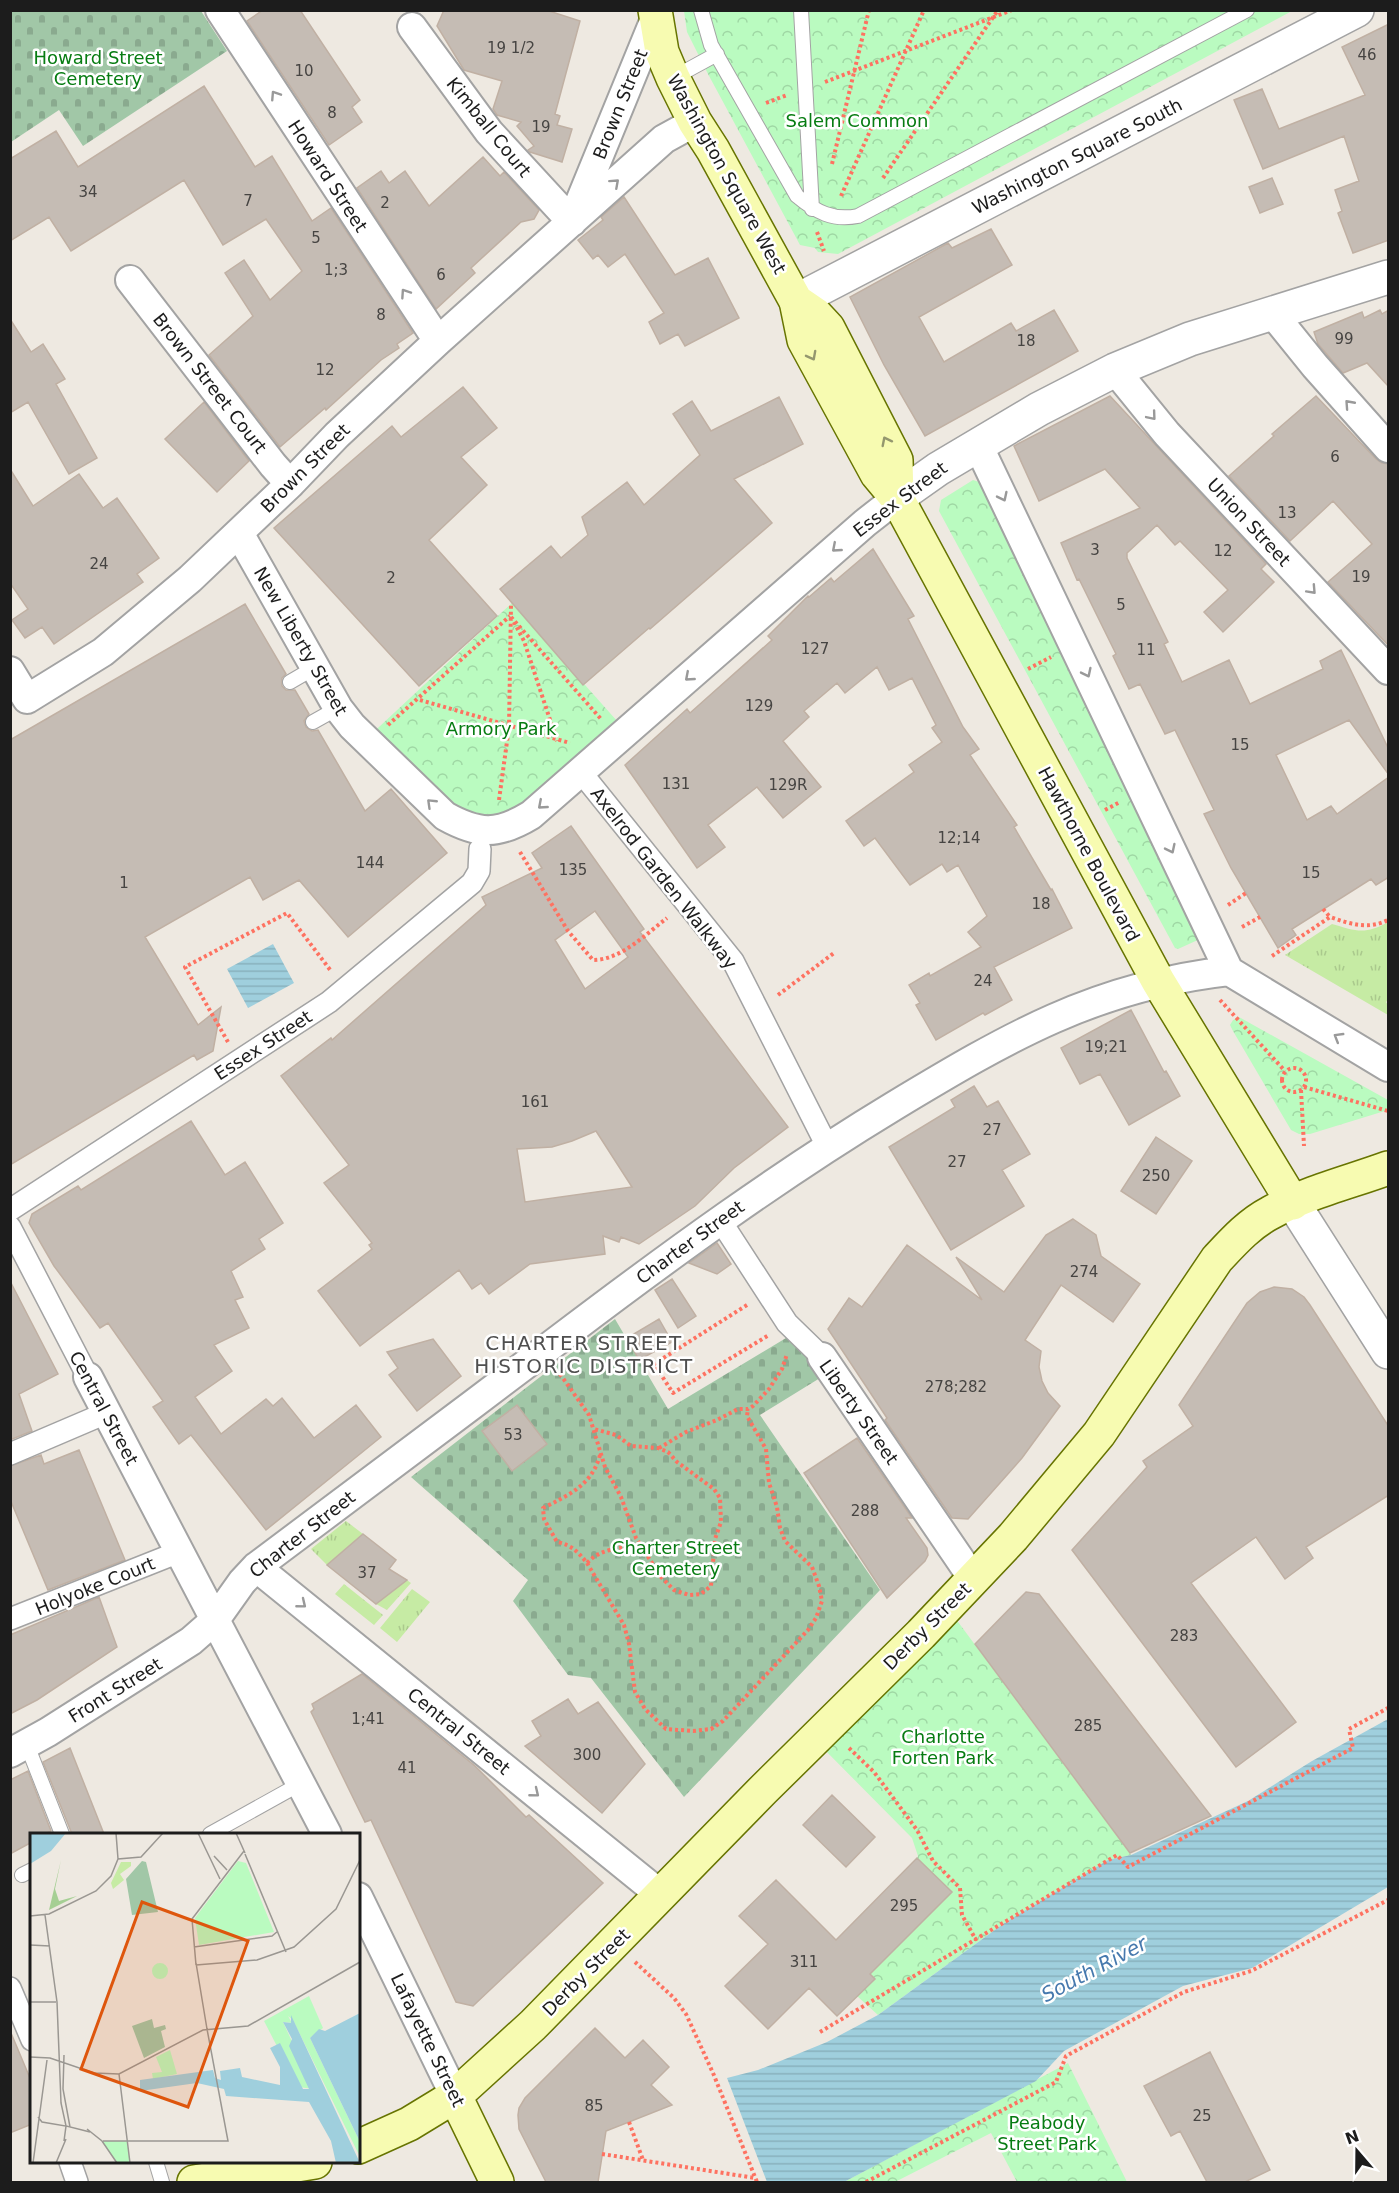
<svg xmlns="http://www.w3.org/2000/svg" width="1399" height="2193" font-family="'DejaVu Sans',sans-serif">
<defs>
<pattern id="grass-tufts" width="24" height="20" patternUnits="userSpaceOnUse" patternTransform="scale(1.5)"><rect width="24" height="20" fill="#c6eba4"/><path d="M3 7l-1-3M5 7V3M7 7l1-3M15 17l-1-3M17 17v-4M19 17l1-3" fill="none" stroke="#aac98d"/></pattern>
<pattern id="cemetery-stones" width="16" height="16" patternUnits="userSpaceOnUse" patternTransform="scale(1.5)"><rect width="16" height="16" fill="#a1c7a7"/><path d="M2 7V4a2 2 0 0 1 4 0v3zM10 15v-3a2 2 0 0 1 4 0v3z" fill="#8aaa8f"/></pattern>
<pattern id="park-crowns" width="20" height="18" patternUnits="userSpaceOnUse" patternTransform="scale(1.5)"><rect width="20" height="18" fill="#bafbc0"/><path d="M2 6a3 3 0 1 1 6 0M12 15a3 3 0 1 1 6 0" fill="none" stroke="#9fd7a4"/></pattern>
<pattern id="water-rules" width="6" height="5" patternUnits="userSpaceOnUse" patternTransform="scale(1.5)"><rect width="6" height="5" fill="#9fcfdd"/><path d="M0 2.5h6" fill="none" stroke="#88b1bd"/></pattern>
</defs>
<rect width="100%" height="100%" fill="#eee9e1"/>
<path fill="url(#grass-tufts)" d="M1388,922V1000L1386,1002L1388,1005V1015L1285,955L1332,924C1356,931 1365,935 1388,922Z
M346,1521L363,1534L327,1565L311,1549Z
M404,1578L411,1583L387,1610L376,1604Z
M344,1584L383,1615L374,1625L335,1594Z
M412,1589L430,1602L397,1642L380,1628Z"/>
<path fill="url(#cemetery-stones)" d="M11,10L201,11L227,51L83,146L59,110L11,142Z
M615,1319L668,1409L791,1335L820,1378L760,1415L880,1590L684,1797L591,1678L568,1675L513,1601L528,1580L411,1477Z"/>
<path fill="url(#park-crowns)" d="M684,11H1292L838,254L818,252L815,248L800,245L708,74L687,32Z
M973,480L982,483L1200,939L1178,949L1175,948L939,511L941,500Z
M512,603L626,731L580,771L481,831L365,740Z
M1239,1017L1388,1100V1110L1310,1134H1299L1291,1130L1233,1031L1230,1025L1233,1020Z
M947,1607L1131,1855L1108,1860L1003,1924L878,2015L857,1996L875,1979L836,1941L856,1920L891,1953L951,1892L917,1858L918,1856L912,1838L814,1739Z
M1068,2063L1127,2182H1017L991,2133L895,2182H844Z"/>
<path fill="url(#water-rules)" d="M273,944L294,983L248,1008L227,969Z
M1388,1719V1887L1252,1968L1183,1986L1064,2051L1036,2081L844,2182H767L727,2078L758,2070L827,2042L878,2015L1003,1924L1108,1860L1131,1855L1248,1801L1312,1761Z"/>
<path fill="#c5bcb4" stroke="#c0b0a3" stroke-width="1.5" fill-rule="evenodd" d="M263,10H300L360,100L352,107L362,122L329,145L247,21Z
M444,10H546L580,21L555,114L560,116L557,125L572,129L562,162L530,152L528,150L534,146L517,126L521,122L497,115L493,109L502,81L464,70L437,26Z
M1389,24V240L1353,253L1338,213L1342,211L1335,190L1359,181L1344,136L1263,169L1234,100L1262,89L1279,129L1365,95L1342,47Z
M204,86L255,167L272,156L312,221L331,208L413,333L397,344L399,348L381,360L326,410L325,408L280,447L209,355L253,316L225,273L244,260L270,300L302,271L266,219L223,245L184,180L71,251L49,217L10,241V159L56,131L78,167Z
M483,157L500,176L504,172L539,210L534,219L521,222L471,268L475,273L436,309L357,188L381,171L389,183L405,171L429,206Z
M1272,178L1283,204L1260,213L1249,187Z
M624,197L675,275L708,258L739,318L685,346L678,334L660,344L649,322L664,313L625,254L608,267L598,255L593,259L578,240L603,220L601,217Z
M991,229L1012,265L919,317L944,362L1011,323L1016,331L1054,310L1078,351L925,436L884,365L850,297L948,243L952,248Z
M1380,310L1382,314L1389,310V387L1367,363L1343,373L1318,344L1314,332L1362,312L1364,318Z
M10,319L31,352L43,344L65,379L56,384L97,458L69,474L28,402L10,413Z
M463,387L497,428L461,457L487,485L429,540L497,616L419,686L274,528L392,426L401,437Z
M1110,396L1266,564L1261,569L1274,582L1223,632L1204,612L1228,590L1180,541L1175,545L1157,525L1127,553V558L1168,642L1164,644L1182,682L1229,660L1250,704L1323,669L1320,661L1341,650L1389,750V775L1349,720L1276,755L1307,820L1331,806L1337,814L1389,777V877L1376,885L1371,879L1292,929L1296,935L1278,948L1231,868L1204,814L1214,810L1175,730L1165,734L1140,684L1129,689L1113,656L1116,654L1079,579L1077,580L1061,543L1140,508L1105,469L1039,501L1014,446Z
M1316,396L1376,459L1382,463L1389,464V646L1328,582L1372,544L1333,501L1290,541L1229,476L1274,436L1272,434Z
M779,397L803,444L734,479L772,523L650,629L649,628L583,685L500,589L551,546L561,558L588,535L582,517L627,482L644,505L700,455L673,414L692,401L711,431Z
M204,402L249,461L217,492L165,439Z
M10,469L33,506L79,474L103,508L117,498L159,558L137,574L143,582L54,644L42,627L25,638L12,620L28,609L10,583Z
M873,549L914,616L908,619L963,727L979,749L970,755L1017,825L1014,827L1051,890L1052,889L1072,928L994,967L1012,1000L985,1015L983,1013L936,1040L916,1005L920,1003L909,985L929,973L930,976L981,947L968,932L987,916L958,865L947,872L942,864L910,885L875,838L864,846L846,821L914,772L909,765L942,742L932,728L936,725L912,678L889,690L877,667L845,693L837,683L804,711L809,717L783,741L821,787L783,818L757,787L708,825L725,847L697,868L625,765L687,709L690,713L772,640L768,636L808,596L809,597L831,578L834,582Z
M245,604L286,674L282,678V686L286,690H295L309,714L304,721L306,727L312,731L318,730L365,811L391,789L447,853L348,937L299,880L263,900L250,877L145,937L198,1025L221,1007L213,1051L197,1060L194,1055L10,1165V740Z
M571,826L644,929L640,932L788,1127L734,1168L695,1206L639,1244L621,1237L619,1242L603,1236L605,1254L530,1264L489,1294L481,1283L472,1289L459,1270L360,1346L318,1291L372,1249L369,1245L372,1243L324,1183L349,1165L281,1076L331,1038L332,1040L486,905L482,897L542,868L532,853ZM595,911L628,957L585,989L555,940ZM596,1131L632,1187L525,1202L517,1149L552,1147L572,1141Z
M1131,1010L1164,1072L1166,1071L1180,1096L1129,1125L1100,1074L1080,1084L1061,1048Z
M974,1086L987,1107L998,1101L1030,1154L1002,1170L1024,1206L951,1250L889,1147L955,1107L951,1100Z
M191,1121L225,1175L245,1162L283,1223L259,1239L265,1249L231,1271L243,1297L235,1300L249,1328L214,1345L232,1371L195,1397L221,1434L266,1399L273,1406L282,1398L314,1438L356,1405L381,1437L266,1530L191,1435L179,1444L153,1407L163,1401L108,1323L100,1328L54,1266L29,1223L32,1214L78,1186L81,1190Z
M1156,1137L1192,1161L1156,1214L1121,1191Z
M1073,1219L1096,1235L1101,1256L1140,1284L1113,1322L1061,1285L1025,1340L1041,1351L1039,1367L1042,1381L1048,1393L1060,1406L1022,1458L968,1519L952,1518L885,1420L887,1418L828,1329L849,1298L862,1307L907,1245L982,1300L956,1257L1004,1292L1046,1235Z
M717,1243L731,1264L717,1274L689,1263Z
M672,1279L696,1316L678,1328L655,1290Z
M10,1281L58,1374L19,1394L32,1431L10,1440Z
M1274,1287L1292,1289L1304,1297L1310,1305L1389,1427V1495L1306,1547L1313,1558L1285,1579L1256,1537L1191,1583L1296,1722L1236,1767L1072,1550L1147,1467L1143,1461L1193,1426L1179,1405L1247,1303L1260,1292Z
M659,1319L672,1342L639,1360L627,1338Z
M433,1339L461,1376L417,1411L389,1375L398,1368L387,1352Z
M517,1405L547,1444L512,1471L482,1431Z
M857,1438L912,1518H906L927,1548L928,1555L925,1561L887,1598L804,1473Z
M79,1450L125,1560L48,1590L10,1499V1466L41,1455L44,1464Z
M363,1534L396,1560L389,1569L407,1580L376,1604L327,1565Z
M1026,1592L1039,1594L1211,1816L1130,1853L975,1644Z
M99,1597L117,1647L37,1700L10,1714V1635Z
M362,1674L475,1766L526,1817L529,1815L603,1883L473,2006L456,2002L371,1820L365,1822L311,1712L314,1709L312,1704Z
M568,1699L578,1714L598,1702L645,1764L602,1813L525,1746L541,1736L532,1721Z
M70,1748L104,1834H72L43,1762Z
M28,1771L51,1831L45,1834H32V1842L10,1854V1780Z
M832,1795L875,1837L846,1867L803,1825Z
M917,1858L952,1892L870,1974L875,1979L837,2016L809,1988L768,2029L725,1986L768,1944L739,1916L776,1880L836,1940Z
M595,2028L625,2058L643,2040L669,2067L651,2085L672,2105L606,2131L598,2182H546L519,2129L518,2115L519,2108L525,2098Z
M11,2033L32,2083V2124L10,2133Z
M1210,2052L1270,2170L1245,2182H1207L1180,2131L1171,2136L1144,2086Z"/>
<g fill="none" stroke-linecap="round" stroke-linejoin="round">
<defs>
<path id="service" d="M701,10L711,45L797,196C816,212 833,221 858,216L1247,10
M801,10L812,209
M673,78L717,54
M290,682L314,668
M313,722L338,708
M27,1745L62,1834
M210,1834L300,1784
M22,1875L32,1870
M156,2162L162,2182"/>
<path id="pedestrian" d="M580,771L733,961L827,1146
M10,1210L329,1002L472,883L479,871L480,849
M720,1220L787,1323L822,1357
M10,1227L88,1377
M10,1454L106,1413
M10,1619L179,1552
M10,1988L32,2040
M70,2162L77,2182"/>
<path id="minor" d="M220,10L438,341
M412,27L489,132L572,222
M575,214L655,19
M130,280L273,465L290,484
M1273,314L1315,366L1388,448
M1115,370L1167,434L1388,670
M978,445L1229,971L1388,1067
M239,533L338,708L352,726L445,816C479,835 498,835 531,815L865,523L897,498
M10,671L27,699L103,652L190,579L290,484L337,435L438,341L664,139L695,122
M822,1357L974,1580
M88,1377L327,1834
M256,1567L661,1895
M10,1753L48,1732L191,1641L215,1620L242,1582L256,1567C360,1489 463,1412 566,1334C673,1253 780,1175 894,1106C1007,1038 1095,986 1229,971
M358,1897L455,2096"/>
<path id="tertiary" d="M796,301L1357,10
M897,498L938,469L1039,409L1115,370L1190,339L1388,277
M1293,1203L1388,1352"/>
<path id="secondary" d="M655,10L662,52L673,78L695,122L713,150L796,301L804,340L877,474L897,498L1158,981L1293,1203
M796,301L815,314L828,328L896,460L897,498
M455,2096L497,2182
M358,2147L409,2124L455,2096L533,2025L763,1790L921,1634L1013,1537L1099,1434L1217,1259C1233,1242 1249,1224 1270,1213C1305,1193 1350,1182 1388,1168
M194,2182L315,2162"/>
</defs>
<use href="#service" stroke="#a3a3a3" stroke-width="16"/>
<use href="#pedestrian" stroke="#a3a3a3" stroke-width="24"/>
<use href="#minor" stroke="#a3a3a3" stroke-width="32"/>
<use href="#tertiary" stroke="#a3a3a3" stroke-width="36"/>
<use href="#secondary" stroke="#677401" stroke-width="36"/>
<path stroke="#fe7261" stroke-width="4" stroke-dasharray="3 3" stroke-linecap="butt" d="M825,82L1012,10
M766,103L787,95
M832,164L869,10
M883,178L998,10
M841,196L924,10
M817,232L824,251
M511,617L601,719
M514,622L524,641L557,741
M1028,669L1051,657
M420,700L570,743
M388,725L510,616
M499,800L509,727L511,605
M1105,810L1120,802
M520,852L568,931L593,960C621,960 646,934 667,918
M1228,905L1246,893
M1323,909L1330,917
M1242,927L1260,917
M1272,956L1330,917C1350,924 1368,930 1388,920
M778,995L834,953
M1220,1000L1285,1071
M228,1042L185,967L287,913L331,971
M1282 1080a12 12 0 1 1 24 0a12 12 0 1 1-24 0Z
M1304,1087L1388,1111
M1301,1090L1304,1146
M747,1305L654,1364L673,1393L769,1335
M560,1374L589,1415L605,1467L621,1497L636,1538L661,1577L674,1590L689,1595L701,1594L711,1586L715,1539L721,1522L720,1498L714,1489L677,1462L668,1452L658,1448L631,1446L616,1435L594,1429
M659,1448L686,1432L717,1420L738,1409H748L753,1406L769,1389L782,1369L787,1354
M600,1455C592,1485 569,1495 543,1508L544,1519L557,1542C572,1545 578,1552 587,1563C601,1548 620,1548 640,1545
M587,1563L624,1625L629,1644L635,1692L645,1709L666,1729L693,1731L711,1729L723,1721L808,1630L816,1618L822,1601L819,1586L812,1567L785,1541L780,1528L777,1507L769,1483L766,1449L747,1416L748,1409
M849,1748L874,1772L917,1830L933,1861L960,1888L962,1915L976,1940
M635,1962L674,1998L686,2014L713,2073L757,2182
M820,2032L1117,1855L1128,1867L1353,1748L1349,1729L1388,1708
M629,2122L643,2160
M602,2154L755,2178
M866,2182L1056,2082L1066,2056L1184,1992L1251,1971L1388,1900"/>
<use href="#service" stroke="#fff" stroke-width="14"/>
<use href="#pedestrian" stroke="#fff" stroke-width="21"/>
<use href="#minor" stroke="#fff" stroke-width="28"/>
<use href="#tertiary" stroke="#fff" stroke-width="33"/>
<use href="#secondary" stroke="#f7fbb1" stroke-width="33"/>
</g>
<defs><path id="oneway-chevron" d="M-2-3.5L2.5 0L-2 3.5" fill="none" stroke-width="1.6" stroke-linecap="round" stroke-linejoin="round" transform="scale(1.5)"/></defs>
<g stroke="#999">
<use href="#oneway-chevron" transform="translate(275 95) rotate(-123)"/>
<use href="#oneway-chevron" transform="translate(615 183) rotate(-42)"/>
<use href="#oneway-chevron" transform="translate(405 293) rotate(-124)"/>
<use href="#oneway-chevron" transform="translate(1349 404) rotate(-132)"/>
<use href="#oneway-chevron" transform="translate(1152 416) rotate(50)"/>
<use href="#oneway-chevron" transform="translate(1003 497) rotate(64)"/>
<use href="#oneway-chevron" transform="translate(836 548) rotate(139)"/>
<use href="#oneway-chevron" transform="translate(1312 590) rotate(47)"/>
<use href="#oneway-chevron" transform="translate(1087 673) rotate(64)"/>
<use href="#oneway-chevron" transform="translate(689 677) rotate(139)"/>
<use href="#oneway-chevron" transform="translate(431 803) rotate(-136)"/>
<use href="#oneway-chevron" transform="translate(542 805) rotate(139)"/>
<use href="#oneway-chevron" transform="translate(1171 849) rotate(64)"/>
<use href="#oneway-chevron" transform="translate(1338 1037) rotate(-149)"/>
<use href="#oneway-chevron" transform="translate(302 1604) rotate(39)"/>
<use href="#oneway-chevron" transform="translate(535 1793) rotate(39)"/>
</g>
<g stroke="#94976e">
<use href="#oneway-chevron" transform="translate(812 356) rotate(62)"/>
<use href="#oneway-chevron" transform="translate(886 441) rotate(-117)"/>
</g>
<g text-anchor="middle" dominant-baseline="central" stroke-width="5" stroke-linejoin="round" paint-order="stroke">
<g font-size="15" fill="#464442">
<text x="511" y="48">19 1/2</text>
<text x="1367" y="55">46</text>
<text x="304" y="71">10</text>
<text x="332" y="113">8</text>
<text x="541" y="127">19</text>
<text x="88" y="192">34</text>
<text x="248" y="201">7</text>
<text x="385" y="203">2</text>
<text x="316" y="238">5</text>
<text x="336" y="270">1;3</text>
<text x="441" y="275">6</text>
<text x="381" y="315">8</text>
<text x="1344" y="339">99</text>
<text x="1026" y="341">18</text>
<text x="325" y="370">12</text>
<text x="1335" y="457">6</text>
<text x="1287" y="513">13</text>
<text x="1095" y="550">3</text>
<text x="1223" y="551">12</text>
<text x="99" y="564">24</text>
<text x="1361" y="577">19</text>
<text x="391" y="578">2</text>
<text x="1121" y="605">5</text>
<text x="815" y="649">127</text>
<text x="1146" y="650">11</text>
<text x="759" y="706">129</text>
<text x="1240" y="745">15</text>
<text x="676" y="784">131</text>
<text x="788" y="785">129R</text>
<text x="959" y="838">12;14</text>
<text x="370" y="863">144</text>
<text x="573" y="870">135</text>
<text x="1311" y="873">15</text>
<text x="124" y="883">1</text>
<text x="1041" y="904">18</text>
<text x="983" y="981">24</text>
<text x="1106" y="1047">19;21</text>
<text x="535" y="1102">161</text>
<text x="992" y="1130">27</text>
<text x="957" y="1162">27</text>
<text x="1156" y="1176">250</text>
<text x="1084" y="1272">274</text>
<text x="956" y="1387">278;282</text>
<text x="513" y="1435">53</text>
<text x="865" y="1511">288</text>
<text x="367" y="1573">37</text>
<text x="1184" y="1636">283</text>
<text x="368" y="1719">1;41</text>
<text x="1088" y="1726">285</text>
<text x="587" y="1755">300</text>
<text x="407" y="1768">41</text>
<text x="904" y="1906">295</text>
<text x="804" y="1962">311</text>
<text x="594" y="2106">85</text>
<text x="1202" y="2116">25</text>
</g>
<g font-size="18" fill="#077c12" stroke="#fff">
<text x="98" y="57">Howard Street<tspan x="98" dy="21">Cemetery</tspan></text>
<text x="857" y="120">Salem Common</text>
<text x="501" y="728">Armory Park</text>
<text x="676" y="1547">Charter Street<tspan x="676" dy="21">Cemetery</tspan></text>
<text x="943" y="1736">Charlotte<tspan x="943" dy="21">Forten Park</tspan></text>
<text x="1047" y="2122">Peabody<tspan x="1047" dy="21">Street Park</tspan></text>
</g>
<g font-size="18" fill="#1c1c1c" stroke="#fff">
<text transform="translate(620 104) rotate(-68)">Brown Street</text>
<text transform="translate(489 127) rotate(51)">Kimball Court</text>
<text transform="translate(1077 156) rotate(-27)">Washington Square South</text>
<text transform="translate(727 174) rotate(61)">Washington Square West</text>
<text transform="translate(328 176) rotate(57)">Howard Street</text>
<text transform="translate(210 383) rotate(52)">Brown Street Court</text>
<text transform="translate(305 468) rotate(-45)">Brown Street</text>
<text transform="translate(900 499) rotate(-37)">Essex Street</text>
<text transform="translate(1249 522) rotate(47)">Union Street</text>
<text transform="translate(301 641) rotate(60)">New Liberty Street</text>
<text transform="translate(1089 854) rotate(62)">Hawthorne Boulevard</text>
<text transform="translate(664 878) rotate(52)">Axelrod Garden Walkway</text>
<text transform="translate(263 1045) rotate(-33)">Essex Street</text>
<text transform="translate(690 1242) rotate(-36)">Charter Street</text>
<text transform="translate(104 1408) rotate(62)">Central Street</text>
<text transform="translate(859 1412) rotate(55)">Liberty Street</text>
<text transform="translate(302 1534) rotate(-38)">Charter Street</text>
<text transform="translate(95 1586) rotate(-22)">Holyoke Court</text>
<text transform="translate(927 1626) rotate(-45)">Derby Street</text>
<text transform="translate(115 1690) rotate(-32)">Front Street</text>
<text transform="translate(459 1731) rotate(39)">Central Street</text>
<text transform="translate(586 1972) rotate(-45)">Derby Street</text>
<text transform="translate(428 2040) rotate(64)">Lafayette Street</text>
</g>
<g font-size="20" letter-spacing="1.5" fill="#4f4f4f" stroke="#fff">
<text x="584" y="1343">CHARTER STREET<tspan x="584" dy="23">HISTORIC DISTRICT</tspan></text>
</g>
<g font-size="20" font-style="italic" fill="#4679ae" stroke="#fff">
<text transform="translate(1094 1969) rotate(-28)">South River</text>
</g>
</g>
<g transform="translate(30 1833)">
<rect width="330" height="330" fill="#eee9e1"/>
<path d="M91,29H101V33L90,41L94,47L83,56L81,50Z" fill="#c6eba4"/>
<path d="M31,27L25,56L29,68L47,63L19,77Z" fill="#a5cf94"/>
<path d="M112,28L116,29L128,79L102,82L96,46ZM122,186L124,195L135,192L136,196L131,198L135,214L114,225L102,193Z" fill="#a1c7a7"/>
<path d="M208,28L216,30L244,99L169,112L165,85ZM122 138a8 8 0 1 1 16 0a8 8 0 1 1-16 0ZM279,163L293,195L280,205L329,307L330,324L263,187L258,183L262,190L253,189L284,256L268,254L234,188ZM140,217L147,241L123,246L122,240L132,239L126,224ZM72,308H97L100,330H87Z" fill="#bafbc0"/>
<path d="M0,0H36L21,18L0,31ZM330,180V309L280,205L289,196L295,198ZM261,182L330,330H306L301,308L279,269L196,263L194,256L167,250L110,258V247L183,237L185,245L191,247L190,238L210,235L212,244L250,252V234L240,215L250,210L273,256H279L259,213L262,206L253,189L261,190Z" fill="#9fcfdd"/>
<path fill="none" stroke="#9a9792" stroke-width="1.5" d="M86,0L88,26M168,0L190,46M206,0L215,20M215,21L256,119M184,23L197,37M15,82L27,169L31,270L36,293L60,299M0,83L19,81L66,58L81,43L88,26L111,24L133,0M0,112L20,113M164,114L242,103L248,98M166,130L177,196M166,132L227,127L264,114L306,76L330,27M166,132L162,86L214,18M0,169H26M34,222L33,256L40,294M0,224L20,225L64,240L89,241L173,197L218,193L330,129M89,241L100,330M8,284L12,289L36,293L34,308M57,296L72,308L87,330M73,308H198L177,196M3,330L17,227M26,330L36,306"/>
<path fill="#de560d" fill-opacity="0.15" stroke="#de560d" stroke-width="3" d="M112,69L218,108L158,274L51,236Z"/>
<rect width="330" height="330" fill="none" stroke="#1c1c1c" stroke-width="3"/>
</g>
<rect width="1399" height="2193" fill="none" stroke="#1c1c1c" stroke-width="24"/>
<g transform="translate(1357 2151) rotate(340)" stroke="#ffffff" stroke-width="4.5" paint-order="stroke">
<path d="M0-4.5L10 22L0 15L-10 22Z" fill="#1c1c1c"/>
<text y="-9" font-size="16" font-weight="bold" text-anchor="middle" fill="#1c1c1c">N</text>
</g>
</svg>
